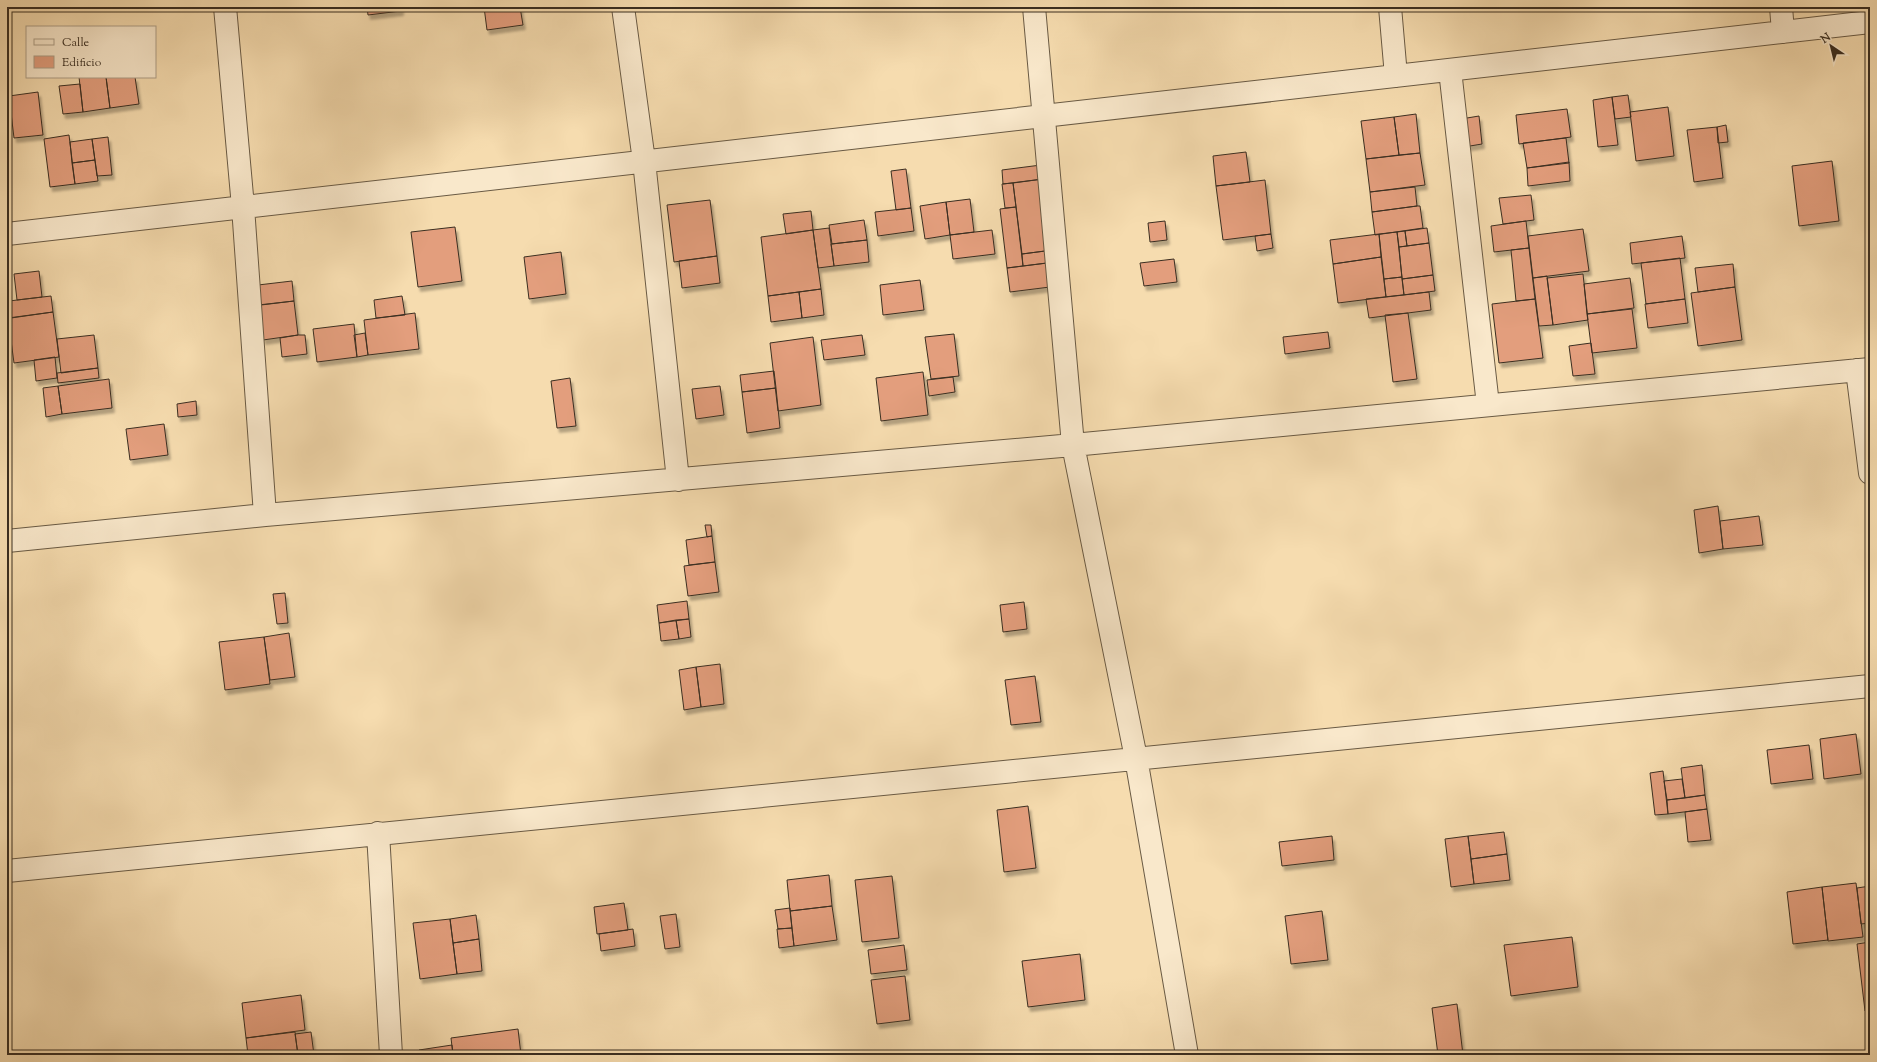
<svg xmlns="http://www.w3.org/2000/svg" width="1877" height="1062" font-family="'Sorts Mill Goudy',serif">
<defs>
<filter id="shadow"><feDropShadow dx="2.5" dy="4.5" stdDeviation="1" flood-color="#0004"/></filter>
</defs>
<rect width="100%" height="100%" fill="#f6dcaf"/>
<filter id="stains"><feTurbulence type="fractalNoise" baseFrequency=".005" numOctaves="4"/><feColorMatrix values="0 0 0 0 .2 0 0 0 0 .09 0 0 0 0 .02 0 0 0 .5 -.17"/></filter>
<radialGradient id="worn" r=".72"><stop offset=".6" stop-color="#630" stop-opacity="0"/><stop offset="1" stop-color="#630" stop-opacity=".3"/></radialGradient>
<path fill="#e39e7d" stroke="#3a2e21" filter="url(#shadow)" d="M367,7H401V11L368,15Z
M484,7H520L523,25L487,30Z
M79,77H106L110,108L83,112Z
M106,77H135L139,104L110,108Z
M80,84L83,112L63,114L59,86Z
M38,92L43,135L14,138L9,96Z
M1628,95L1631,117L1615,119L1612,97Z
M1612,97L1618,145L1598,147L1593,100Z
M1668,107L1674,156L1636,161L1630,112Z
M1567,109L1571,137L1519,144L1516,115Z
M1416,114L1420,153L1399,155L1394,117Z
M1479,116L1482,144L1464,147L1461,119Z
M1394,117L1399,155L1366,159L1361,121Z
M1726,125L1728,142L1718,143L1717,127Z
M1717,127L1723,178L1694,182L1687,130Z
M69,135L75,184L50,187L44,139Z
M108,137L112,175L97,176L92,139Z
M1566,138L1569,163L1527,168L1523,143Z
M92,139L95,160L72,163L70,142Z
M1246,152L1250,182L1216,186L1213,156Z
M1420,153L1425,185L1370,192L1366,159Z
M95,160L98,181L75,184L72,163Z
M1832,161L1839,221L1799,226L1792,166Z
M1569,162L1570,181L1528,186L1527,168Z
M1041,165L1043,179L1003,184L1002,170Z
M906,169L911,208L896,210L891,171Z
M1043,179L1045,251L1022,254L1013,183Z
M1265,180L1271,234L1223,240L1216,186Z
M1013,183L1016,207L1005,208L1002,184Z
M1415,187L1417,206L1372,212L1370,192Z
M1531,195L1534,220L1503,224L1499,198Z
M970,199L974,232L950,235L946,202Z
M710,200L717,256L674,262L667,205Z
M946,202L950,235L925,239L920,206Z
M1417,206H1420L1423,228L1375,235L1372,212Z
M1016,207L1023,266L1007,268L1000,209Z
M911,208L914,231L878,236L875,212Z
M811,211L813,230L786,234L783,214Z
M864,220L867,240L832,244L829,225Z
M1165,221L1167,240L1150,242L1148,223Z
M1526,221L1529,248L1494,252L1491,226Z
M455,227L462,281L418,287L411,232Z
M829,228L834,266L818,268L813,230Z
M1427,228L1429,243L1407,246L1405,231Z
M1583,229L1589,271L1533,278L1528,236Z
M813,230L821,289L768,296L761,237Z
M992,230L995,254L953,259L950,235Z
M1405,231L1407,246L1399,247L1397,232Z
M1397,232L1402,277L1384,279L1379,234Z
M1271,234L1273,248L1257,251L1255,236Z
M1379,234L1381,257L1333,264L1330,240Z
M1682,236L1685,258L1632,264L1630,243Z
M867,240L869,262L834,266L831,244Z
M1429,243L1433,275L1402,279L1399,247Z
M1529,248L1535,299L1516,301L1511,250Z
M1045,251L1047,263L1023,266L1022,254Z
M561,252L566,294L529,299L524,257Z
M717,256L720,283L682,288L679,261Z
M1381,257L1386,297L1338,303L1333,264Z
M1680,258L1685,299L1646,304L1641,263Z
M1174,259L1177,282L1144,286L1140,263Z
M1047,263L1050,287L1010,292L1007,268Z
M1733,264L1735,287L1698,292L1695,268Z
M39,271L42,297L17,300L14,274Z
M1583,274L1588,320L1553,325L1547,278Z
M1433,275L1435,291L1404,295L1402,279Z
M1547,276L1553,325L1539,326L1533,278Z
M1402,277L1404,295L1386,297L1384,279Z
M1630,278L1634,308L1587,314L1584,284Z
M920,280L924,310L883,315L880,285Z
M292,281L294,301L261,305L258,285Z
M1735,287L1742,340L1698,346L1691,293Z
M821,289L824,315L802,318L799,292Z
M799,292L802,318L771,322L768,296Z
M1429,292L1431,310L1369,318L1366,299Z
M51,296L53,312L11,318L9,301Z
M402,296L405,315L376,318L374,300Z
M1535,299L1543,358L1499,363L1492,304Z
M1685,299L1688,323L1648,328L1645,304Z
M294,301L298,335L263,340L258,305Z
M1632,309L1637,348L1592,353L1587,314Z
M53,312L59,357L14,363L8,318Z
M415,313L419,349L368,355L364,320Z
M1408,313L1417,379L1393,382L1385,315Z
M354,324L357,357L317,362L313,329Z
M1328,332L1330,348L1285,354L1283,337Z
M365,333L368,355L357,357L354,335Z
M954,334L959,376L931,379L925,337Z
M94,335L98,368L61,373L57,339Z
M298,335H305L307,354L282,357L280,338Z
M862,335L865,355L824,360L821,340Z
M813,337L821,405L778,411L770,343Z
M1591,343L1595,374L1573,376L1569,346Z
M55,357L57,378L36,381L34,360Z
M98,368L99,378L58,383L57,373Z
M774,371L776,388L742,392L740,375Z
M923,372L928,415L881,421L876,378Z
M953,377L955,392L929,396L927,380Z
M570,378L576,426L557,428L551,381Z
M109,379L112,408L62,414L58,386Z
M58,386L62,414L46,417L43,388Z
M720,386L724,415L696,419L692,389Z
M776,388L780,428L747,433L742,392Z
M196,401L197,415L178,417L177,404Z
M164,424L168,455L130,460L126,429Z
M1718,506L1723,549L1699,553L1694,510Z
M1759,516L1763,545L1723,549L1720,521Z
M705,525H711L712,536L707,537Z
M712,536L715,562L689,565L686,540Z
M715,562L719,592L688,596L684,566Z
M285,593L288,623L277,624L273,594Z
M687,601L689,619L659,623L657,605Z
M1024,602L1027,629L1003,632L1000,605Z
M689,619L691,637L679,639L676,620Z
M676,620L679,639L661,641L659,623Z
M289,633L295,677L270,680L264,637Z
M264,637L270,684L225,690L219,642Z
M720,664L724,704L701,707L696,667Z
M696,667L701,707L684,710L679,670Z
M1035,676L1041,722L1011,725L1005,680Z
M1856,734L1861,774L1824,779L1820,739Z
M1809,745L1813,779L1771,784L1767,750Z
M1702,765L1705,795L1685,798L1681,768Z
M1663,771L1668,814L1655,815L1650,773Z
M1682,779L1685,798L1667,800L1664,781Z
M1705,795L1707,809L1668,814L1667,800Z
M1028,806L1036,868L1004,872L997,810Z
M1707,809L1711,840L1688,842L1685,812Z
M1504,832L1507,854L1471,859L1468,836Z
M1332,836L1334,860L1282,866L1279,842Z
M1468,836L1474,884L1451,887L1445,839Z
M1507,854L1510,880L1474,884L1471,859Z
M829,875L832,906L790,911L787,880Z
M892,876L899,938L862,942L855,880Z
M1856,883L1863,937L1828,941L1822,887Z
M1870,886V923L1861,924L1857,888Z
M1822,887L1828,940L1793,944L1787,892Z
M624,903L628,930L597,934L594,907Z
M832,906L837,940L794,946L790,911Z
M790,908L792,928L778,929L775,910Z
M1322,911L1328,960L1291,964L1285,916Z
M676,914L680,947L665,949L660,916Z
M476,915L479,939L453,943L450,919Z
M450,919L457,974L420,979L413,923Z
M792,928L794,946L779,948L777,929Z
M633,929L635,946L601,951L599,934Z
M1572,937L1578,987L1511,996L1504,945Z
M479,939L482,971L457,974L453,943Z
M1870,942V1010L1865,1011L1857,944Z
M904,945L907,970L871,974L868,950Z
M1080,954L1085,1000L1028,1007L1022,961Z
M905,976L910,1020L877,1024L871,980Z
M301,995L305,1030L246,1038L242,1003Z
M1457,1004L1463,1055H1438L1432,1008Z
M518,1029L521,1055H453L451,1038Z
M295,1032L298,1055H248L246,1038Z
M311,1032L314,1055H298L295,1034Z
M452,1045L453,1055H420L419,1050Z"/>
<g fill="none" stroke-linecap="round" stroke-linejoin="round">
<defs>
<path id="minor" d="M225,7L243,207L265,515
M623,7L644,161L678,480
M1034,7L1073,445L1136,758L1187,1055
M1390,7L1396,76
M1781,7L1783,32
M1450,70L1488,405
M7,234L1870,22
M1857,370L1870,473
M7,541L265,515L1073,445L1870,369
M378,833L391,1055
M7,871L1870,686"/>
</defs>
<use href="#minor" stroke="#695a44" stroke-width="24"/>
<use href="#minor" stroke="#f9e8cb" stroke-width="22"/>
</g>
<rect width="1877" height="1062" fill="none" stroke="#f6dcaf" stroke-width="24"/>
<rect x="8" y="8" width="1861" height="1046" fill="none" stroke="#3a2e21" stroke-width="2"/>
<rect x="12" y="12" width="1853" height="1038" fill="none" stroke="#3a2e21"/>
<rect x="26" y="26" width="130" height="52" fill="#f9e8cb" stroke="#ad9e87"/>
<rect x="34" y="39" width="20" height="6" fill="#f9e8cb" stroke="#ad9e87"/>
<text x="62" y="46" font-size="12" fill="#3a2e21">Calle</text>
<rect x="34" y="56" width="20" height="12" fill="#e39e7d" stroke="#ad9e87"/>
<text x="62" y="66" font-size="12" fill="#3a2e21">Edificio</text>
<g transform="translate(1831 46) rotate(325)" stroke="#f9e8cb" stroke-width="3" paint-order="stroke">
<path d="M0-3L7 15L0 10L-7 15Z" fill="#3a2e21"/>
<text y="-6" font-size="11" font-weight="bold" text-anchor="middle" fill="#3a2e21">N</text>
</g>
<rect width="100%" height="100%" filter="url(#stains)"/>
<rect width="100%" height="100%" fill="url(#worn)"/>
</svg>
